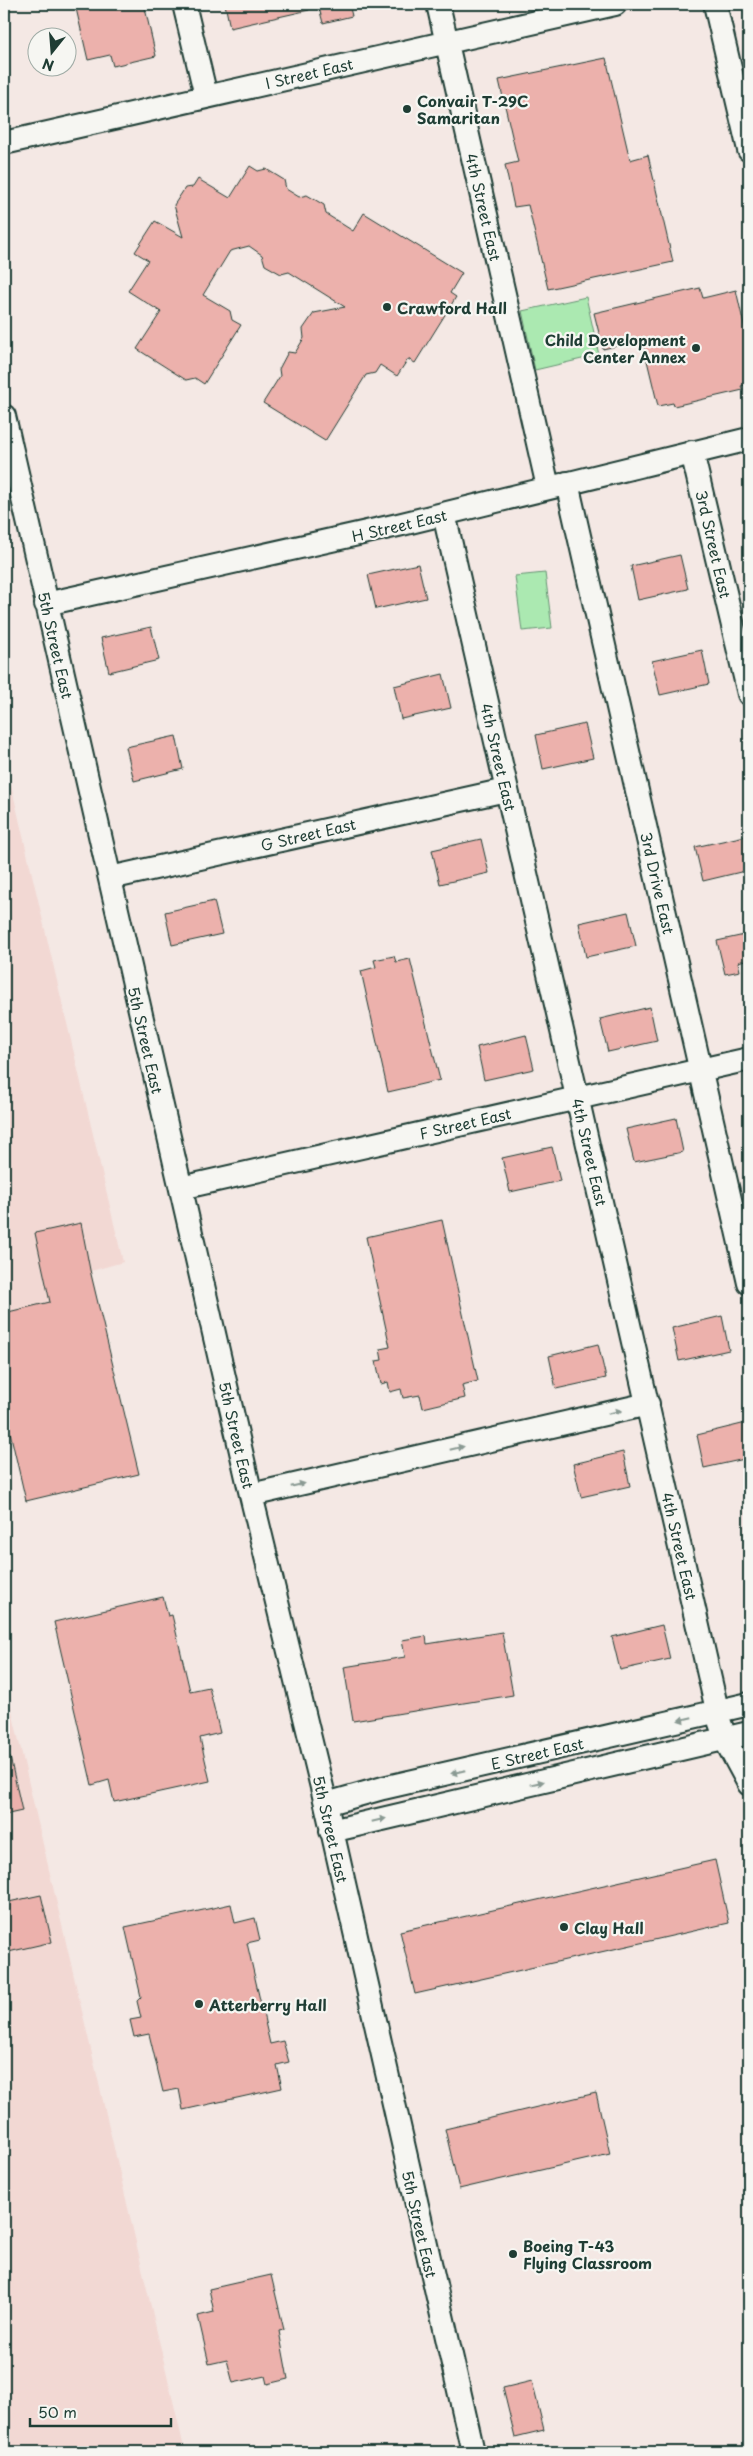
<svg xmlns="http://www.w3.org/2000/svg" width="753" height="2456" font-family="'Playpen Sans',sans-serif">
<rect width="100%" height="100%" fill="#f4e8e4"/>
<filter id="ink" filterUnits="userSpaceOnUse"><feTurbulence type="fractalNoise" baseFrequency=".02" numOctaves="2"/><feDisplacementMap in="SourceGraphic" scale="10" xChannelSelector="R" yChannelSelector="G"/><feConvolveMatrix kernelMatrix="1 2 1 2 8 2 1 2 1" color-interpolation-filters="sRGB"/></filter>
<g filter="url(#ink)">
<path fill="#f2d8d3" d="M4,755L123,1262L91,1271L96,1292L4,1313Z
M4,1677L185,2452H4Z"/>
<path fill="#abe9b1" stroke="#659372" d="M586,297L599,355L535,370L522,311Z
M545,573L552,628L522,631L515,576Z"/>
<path fill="#ecb1ac" stroke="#1f3d34" d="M75,4H144L156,56L113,66L110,55L88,60Z
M225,4H308L309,10L230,28Z
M318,4H349L352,16L323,23Z
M606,58L630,160L648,155L673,262L548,289L528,205L514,207L505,165L518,162L499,80Z
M250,166L258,171L266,169L284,180L286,189L299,197L307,195L324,205L326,214L353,231L364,213L462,273L450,293L456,297L415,363L408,359L397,376L380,365L375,373L366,375L325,441L263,403L280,376L279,369L288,352L295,353L304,338L303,329L314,313L345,307L289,272L281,274L265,265L262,255L249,246L230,251L203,295L230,311L232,320L241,325L204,384L195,378L186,380L137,349L161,312L128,291L148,260L135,252L155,221L183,237L174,205L185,188L193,187L198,179L230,198Z
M700,288L703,298L736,290L749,347V384L741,386L743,390L674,406L673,403L658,406L642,340L603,349L594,313Z
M680,555L688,589L638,600L631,566Z
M418,564L426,598L376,609L368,575Z
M151,627L159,660L109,672L101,638Z
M702,650L709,684L660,695L652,661Z
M443,674L451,708L401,719L394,686Z
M585,724L593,758L543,769L536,735Z
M176,736L183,769L134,781L126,747Z
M745,836L749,855V870L703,881L695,847Z
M481,839L489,873L440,884L432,850Z
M214,901L222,934L172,945L165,912Z
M628,912L636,946L586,957L579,923Z
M749,934V959L738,962L740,971L725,974L717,941Z
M394,956L396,962L410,959L440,1080L388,1092L361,971L376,967L374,960Z
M650,1007L657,1041L608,1052L600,1019Z
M526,1035L534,1069L484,1080L477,1047Z
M676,1118L683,1152L634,1162L626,1129Z
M552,1147L560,1181L510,1192L502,1158Z
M442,1220L478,1381L462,1385L465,1398L423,1408L420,1395L403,1398L401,1389L390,1392L388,1382L381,1384L376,1361L382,1360L380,1349L390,1347L366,1237Z
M81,1223L90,1270L139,1474L26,1501L4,1406V1313L50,1302L35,1233Z
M722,1316L729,1350L679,1361L672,1328Z
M598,1344L606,1378L556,1389L549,1356Z
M746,1423L749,1436V1458L704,1468L697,1435Z
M623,1452L630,1486L581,1497L573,1464Z
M163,1597L168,1616L172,1615L190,1691L209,1687L220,1733L200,1738L210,1781L114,1802L109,1780L92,1785L54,1622Z
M662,1625L670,1659L620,1670L612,1637Z
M502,1632L513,1695L353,1721L344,1667L405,1657L402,1640L426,1636L427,1644Z
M10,1757L22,1811L4,1815V1758Z
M715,1860L729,1923L415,1994L400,1931Z
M41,1895L52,1942L4,1953V1903Z
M231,1904L235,1923L255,1918L260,1940L247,1943L270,2044L283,2041L289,2062L277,2065L282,2088L183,2110L179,2089L163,2092L149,2034L134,2037L130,2020L141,2018L137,2001L141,1997L125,1927Z
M596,2093L610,2154L459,2189L445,2129Z
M271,2275L284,2330L279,2331L288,2379L267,2384L265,2376L233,2383L227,2360L209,2364L198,2316L214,2312L209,2289Z
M532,2381L544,2430L515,2437L503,2388Z"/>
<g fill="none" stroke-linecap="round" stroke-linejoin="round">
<defs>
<path id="minor" d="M184,4L206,96
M438,4L548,487
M715,4L749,150
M4,143L615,4
M4,416L251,1495L326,1804L473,2452
M692,452L749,694
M567,483L749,1283
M444,514L720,1723L728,1745L749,1784
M46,604L398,525L749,439
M110,878L506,790
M181,1188L749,1059
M251,1495L648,1404
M326,1804L383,1788L749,1704
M331,1831L749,1733"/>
</defs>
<use href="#minor" stroke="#1f3d34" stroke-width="26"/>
<use href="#minor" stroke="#f6f6f2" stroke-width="22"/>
</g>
<defs><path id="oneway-solid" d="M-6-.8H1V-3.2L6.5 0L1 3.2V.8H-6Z" transform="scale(1.25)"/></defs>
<g fill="#8a9a93">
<use href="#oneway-solid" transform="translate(615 1412) rotate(-13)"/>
<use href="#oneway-solid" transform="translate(457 1448) rotate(-13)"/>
<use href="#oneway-solid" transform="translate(298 1485) rotate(-13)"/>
<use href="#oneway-solid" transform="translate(685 1719) rotate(167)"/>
<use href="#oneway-solid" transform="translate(458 1772) rotate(167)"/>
<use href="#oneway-solid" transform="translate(537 1783) rotate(-13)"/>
<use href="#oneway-solid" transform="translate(379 1820) rotate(-13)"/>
</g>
</g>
<g fill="#1f3d34" stroke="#f6f6f2" stroke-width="2">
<circle cx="407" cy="109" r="5"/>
<circle cx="387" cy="307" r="5"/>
<circle cx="696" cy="348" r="5"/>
<circle cx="564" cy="1927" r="5"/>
<circle cx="199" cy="2004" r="5"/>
<circle cx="513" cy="2254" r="5"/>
</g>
<g text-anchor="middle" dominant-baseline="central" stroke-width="4.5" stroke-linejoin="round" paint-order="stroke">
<g font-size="15" fill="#1f3d34" stroke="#f6f6f2">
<text transform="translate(309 73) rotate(-13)">I Street East</text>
<text transform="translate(484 207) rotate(77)">4th Street East</text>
<text transform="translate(399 525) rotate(-13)">H Street East</text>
<text transform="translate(714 544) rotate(77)">3rd Street East</text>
<text transform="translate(56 645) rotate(77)">5th Street East</text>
<text transform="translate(499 757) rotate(77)">4th Street East</text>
<text transform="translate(308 834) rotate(-13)">G Street East</text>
<text transform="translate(658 883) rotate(77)">3rd Drive East</text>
<text transform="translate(146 1040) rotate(77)">5th Street East</text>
<text transform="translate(465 1123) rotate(-13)">F Street East</text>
<text transform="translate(590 1152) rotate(77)">4th Street East</text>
<text transform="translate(237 1435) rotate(77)">5th Street East</text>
<text transform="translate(680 1546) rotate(77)">4th Street East</text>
<text transform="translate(537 1753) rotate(-13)">E Street East</text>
<text transform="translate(331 1829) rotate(77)">5th Street East</text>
<text transform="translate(420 2224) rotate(77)">5th Street East</text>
</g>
<g font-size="15" font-weight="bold" fill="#1f3d34" stroke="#f6f6f2" text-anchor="start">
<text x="417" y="100">Convair T-29C<tspan x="417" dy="17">Samaritan</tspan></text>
<text x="397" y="307">Crawford Hall</text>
<text x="686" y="339" text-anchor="end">Child Development<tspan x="686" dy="17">Center Annex</tspan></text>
<text x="574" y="1927">Clay Hall</text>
<text x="209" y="2004">Atterberry Hall</text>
<text x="523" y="2245">Boeing T-43<tspan x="523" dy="17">Flying Classroom</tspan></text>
</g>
</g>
<rect width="753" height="2456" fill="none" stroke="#f6f6f2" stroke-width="20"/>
<rect x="10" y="10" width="733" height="2436" fill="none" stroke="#1f3d34" stroke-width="2" filter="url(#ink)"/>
<g transform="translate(52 52) rotate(197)"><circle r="24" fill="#f6f6f2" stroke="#a0aca6"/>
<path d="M0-4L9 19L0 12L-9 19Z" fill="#1f3d34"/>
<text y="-8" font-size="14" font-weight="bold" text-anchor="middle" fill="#1f3d34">N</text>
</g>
<path d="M30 2418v8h141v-8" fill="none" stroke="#1f3d34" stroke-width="2.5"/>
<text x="38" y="2418" font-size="15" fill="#1f3d34" stroke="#f6f6f2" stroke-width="4" paint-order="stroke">50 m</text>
</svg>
